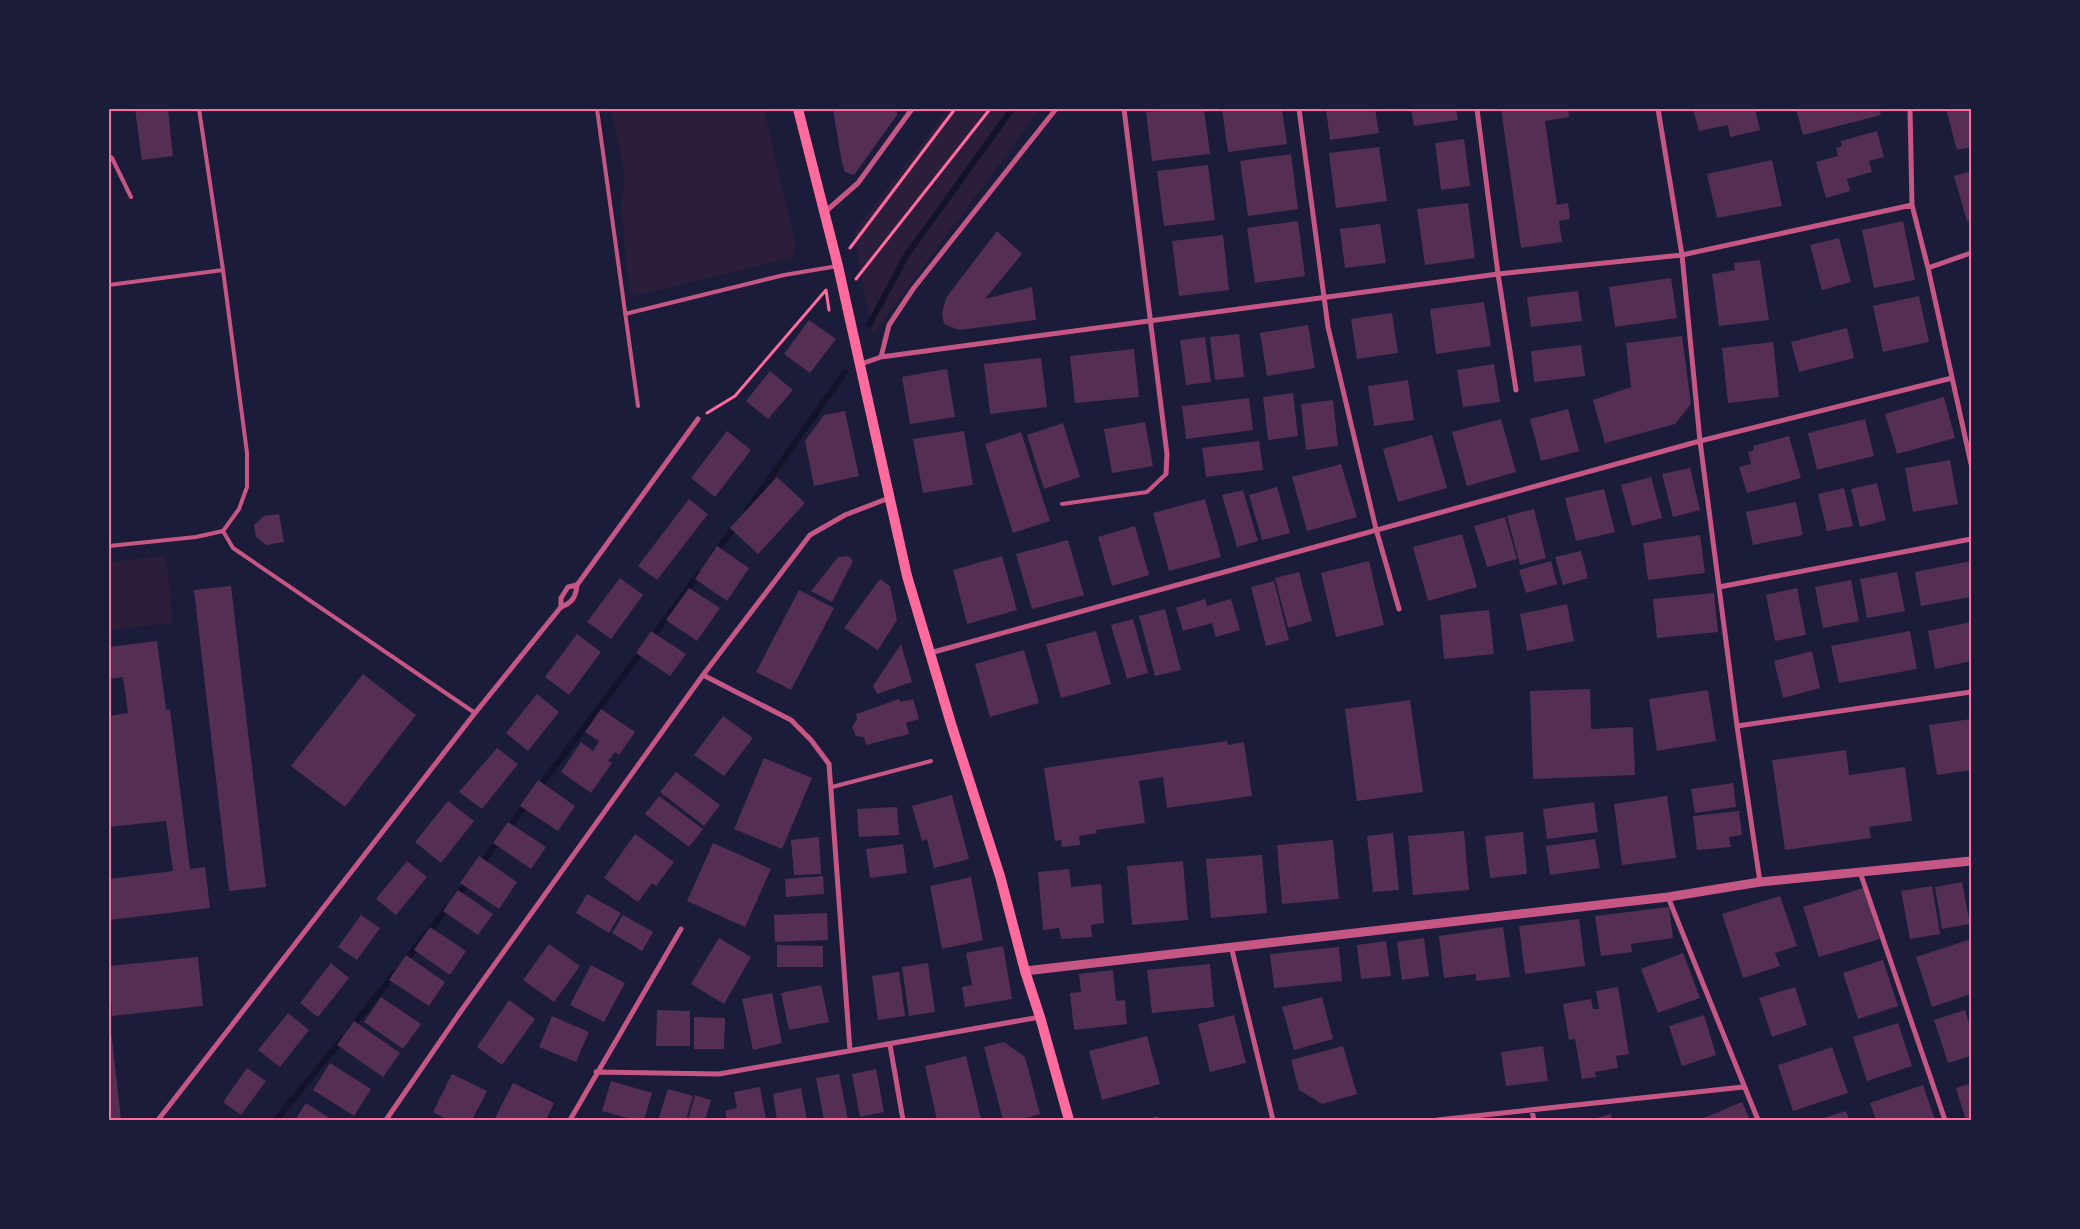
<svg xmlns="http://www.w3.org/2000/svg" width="2080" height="1229" font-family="Manrope,sans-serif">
<rect width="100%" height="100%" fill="#1b1b3a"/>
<path fill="#2a1e3b" d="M611,109H764L795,243L793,258L633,296L627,274L621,202L624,189L623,166Z
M948,109H1040L872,336L854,232Z
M166,556L173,623L109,630V562Z"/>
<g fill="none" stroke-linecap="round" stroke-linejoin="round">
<path stroke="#12122b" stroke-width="6" d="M869,325L906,256L1012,109
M746,512L845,372
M714,554L737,524
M650,640L699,574
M537,790L644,648
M507,830L528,802
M480,866L499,840
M456,898L469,880
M404,962L450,905
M351,1028L395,973
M276,1120L343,1038"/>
</g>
<path fill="#542f53" d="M135,109H168L173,156L142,160Z
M841,109H897V115L854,175L845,172L842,163L833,110Z
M1177,109H1204L1210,154L1152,161L1146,112Z
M1222,109H1282L1287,144L1228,152Z
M1326,109H1375L1379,133L1330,140Z
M1411,109H1456L1458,120L1414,126Z
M1501,109H1568L1569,117L1545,121L1557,205L1568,203L1570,219L1559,221L1562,242L1521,248Z
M1693,109H1755L1760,130L1730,137L1728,125L1699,131Z
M1796,109H1879L1881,115L1803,135Z
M1946,109H1971V147L1957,150Z
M1877,131L1884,157L1869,161L1872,172L1847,179L1850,191L1826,198L1816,162L1838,156L1836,148L1842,146L1841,141Z
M1464,139L1470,186L1441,190L1435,143Z
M1379,147L1387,201L1336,208L1329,153Z
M1291,154L1298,209L1248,216L1240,161Z
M1772,160L1782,206L1717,218L1707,174Z
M1208,165L1215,220L1164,226L1157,171Z
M1971,171V220L1967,221L1954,176Z
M1468,203L1475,258L1425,265L1417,209Z
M1298,221L1305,276L1255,283L1247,228Z
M1903,221L1915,280L1874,288L1862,230Z
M1380,224L1386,263L1345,268L1340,229Z
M997,231L1022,254L985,299L1032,287L1036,320L959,330L944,324L942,313L946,298Z
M1223,235L1229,290L1179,296L1172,241Z
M1839,238L1851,282L1822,290L1810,245Z
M1760,260L1769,320L1719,326L1712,274L1735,270L1734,263Z
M1671,278L1677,318L1615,327L1609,287Z
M1578,291L1582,321L1531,327L1527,297Z
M1919,296L1929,342L1883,352L1873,306Z
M1484,302L1491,346L1436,354L1430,309Z
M1392,313L1398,353L1357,359L1351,319Z
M809,320L836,339L810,373L784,354Z
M1308,325L1315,368L1267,376L1260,333Z
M1847,328L1854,358L1799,372L1791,342Z
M1239,334L1244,377L1215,380L1210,337Z
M1682,336L1691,404L1675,424L1605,443L1593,400L1631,387L1626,343Z
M1205,337L1211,382L1186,385L1180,340Z
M1773,342L1779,397L1728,403L1722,348Z
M1581,345L1585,376L1534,382L1531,351Z
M1134,349L1139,397L1075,403L1070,356Z
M1041,358L1047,407L990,414L984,364Z
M1494,364L1500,402L1463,407L1457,370Z
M947,369L955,417L910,424L902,377Z
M770,371L793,390L768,419L746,401Z
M1408,380L1414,420L1374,426L1368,386Z
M1293,393L1298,436L1268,440L1263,397Z
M1944,397L1955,438L1897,454L1885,414Z
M1249,398L1253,430L1186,439L1182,406Z
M1333,400L1338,446L1306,450L1301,404Z
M1568,409L1579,451L1541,461L1530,419Z
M845,411L859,476L814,486L805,441L824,415Z
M1501,419L1516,472L1467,486L1452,432Z
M1865,419L1874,456L1817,470L1808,433Z
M1145,422L1153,466L1112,473L1104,429Z
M1063,423L1080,477L1044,489L1027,435Z
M727,431L751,450L715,497L691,478Z
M964,431L973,485L923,493L913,439Z
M1021,432L1050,521L1013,533L985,444Z
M1432,435L1447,488L1398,502L1383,449Z
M1789,436L1801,478L1747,493L1739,467L1751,464L1748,452L1754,450L1753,446Z
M1259,441L1263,470L1206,477L1202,448Z
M1950,460L1958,504L1913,512L1905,468Z
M1341,464L1357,517L1307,531L1292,477Z
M1690,468L1700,510L1673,517L1662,474Z
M777,477L805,503L758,554L730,528Z
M1651,477L1662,518L1632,526L1621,485Z
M1877,483L1886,520L1860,527L1851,489Z
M1277,487L1290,533L1262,540L1249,495Z
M1844,488L1853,526L1827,531L1818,494Z
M1604,489L1615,532L1576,541L1565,498Z
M1243,490L1258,541L1237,547L1222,495Z
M689,499L708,514L657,580L638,566Z
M1205,499L1221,557L1169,571L1153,513Z
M1796,502L1803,535L1753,545L1746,512Z
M1534,509L1546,558L1520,565L1507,516Z
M279,514L284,542L266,545L256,537L254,525L264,516Z
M1505,517L1517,559L1487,567L1474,526Z
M1135,526L1149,575L1112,586L1098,537Z
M1462,534L1477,587L1428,601L1413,547Z
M1700,535L1705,573L1648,580L1643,543Z
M1068,540L1084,595L1032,609L1016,554Z
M717,546L749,568L727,601L695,579Z
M1581,551L1588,578L1563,585L1555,557Z
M848,556L853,561L832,602L811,591L838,557Z
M1002,556L1017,610L967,624L953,570Z
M1369,561L1384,625L1336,637L1321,573Z
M1551,561L1557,584L1526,593L1519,570Z
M1971,561V597L1921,606L1915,572Z
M1299,572L1312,621L1288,628L1275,578Z
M1897,572L1905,611L1867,618L1860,579Z
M620,578L643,595L611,639L587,622Z
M880,579L890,586L897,620L878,650L844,628Z
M1851,580L1859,621L1823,628L1815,587Z
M1274,581L1289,640L1266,646L1251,587Z
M231,586L266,887L229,891L194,590Z
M689,588L720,608L697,641L666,620Z
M1797,588L1806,635L1775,641L1766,595Z
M799,590L834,608L791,690L756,672Z
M1714,593L1718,632L1657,638L1653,599Z
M1205,599L1207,606L1231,599L1240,630L1216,637L1212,623L1183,631L1176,608Z
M1567,604L1574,641L1527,651L1520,614Z
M1165,609L1181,670L1155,676L1139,616Z
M1489,610L1494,654L1444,659L1440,615Z
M1133,619L1148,673L1127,679L1111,625Z
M1971,622V661L1935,669L1928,631Z
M651,631L686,654L670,676L636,653Z
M1096,631L1111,684L1061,698L1046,644Z
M1910,631L1917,669L1839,683L1831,646Z
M577,634L601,652L569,695L545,677Z
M157,641L166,710L170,709L190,869L205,867L210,908L109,920V879L173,871L166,821L109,827V716L128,713L123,677L109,679V647Z
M901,644L912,682L877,694L873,686Z
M1024,650L1039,703L990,717L975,664Z
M1812,651L1820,688L1783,698L1774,661Z
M363,674L416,715L345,807L291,766Z
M1590,689L1591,729L1633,727L1635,775L1533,779L1530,691Z
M1708,690L1716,741L1657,751L1649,699Z
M537,694L559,712L528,751L506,733Z
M899,699L900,702L913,699L919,719L906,723L909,734L866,745L864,737L856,736L852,727L857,719L856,714Z
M1410,700L1423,792L1357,801L1345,709Z
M601,709L635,732L619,755L615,752L608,761L612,763L591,793L561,772L581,742L593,751L599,741L585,732Z
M723,716L753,738L724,776L694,755Z
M1971,719V770L1937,775L1929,725Z
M1227,741L1228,745L1244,742L1252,796L1167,808L1163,777L1139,781L1145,823L1096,830L1097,833L1079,836L1080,845L1062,847L1061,840L1055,841L1044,768Z
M497,748L518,764L482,809L459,792Z
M1846,750L1849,775L1905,767L1912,821L1869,827L1871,838L1785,850L1772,760Z
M764,758L812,778L782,849L734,829Z
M676,772L720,805L704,826L660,792Z
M538,780L575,806L558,831L520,806Z
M1733,783L1736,807L1695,813L1691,789Z
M952,795L969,859L934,868L927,839L922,841L912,806Z
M659,796L703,829L689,847L645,814Z
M1667,796L1676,858L1622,865L1614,804Z
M448,801L474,821L441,863L415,842Z
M1594,802L1598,832L1547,839L1543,809Z
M897,807L899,835L859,837L857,809Z
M1739,811L1742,835L1729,837L1731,847L1697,850L1693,816Z
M508,822L546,847L531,869L493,843Z
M1464,831L1469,890L1413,895L1408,836Z
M1523,832L1527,874L1490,878L1485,836Z
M1393,833L1399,890L1373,892L1367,836Z
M635,834L674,862L656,886L652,883L638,902L604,878Z
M819,837L821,874L794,875L791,840Z
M1595,839L1600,868L1550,875L1546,846Z
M1333,840L1339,899L1282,904L1277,845Z
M713,843L771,869L745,927L687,901Z
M903,844L907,873L870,878L866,849Z
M1262,855L1267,913L1211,918L1206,859Z
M479,856L517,882L499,909L460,883Z
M407,861L427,877L396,915L376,899Z
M1183,861L1188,920L1132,925L1127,866Z
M1069,869L1071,887L1101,884L1104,923L1091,925L1092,937L1061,939L1059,928L1043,930L1038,872Z
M823,876L824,894L786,897L785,879Z
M971,877L983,940L942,949L930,886Z
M1962,882L1970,924L1942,929L1935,887Z
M1932,886L1940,934L1910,939L1901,891Z
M1863,888L1880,939L1819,957L1803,907Z
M458,890L493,914L478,935L443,911Z
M587,894L621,913L609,933L576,913Z
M1780,896L1797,946L1775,953L1780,966L1743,978L1722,914Z
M1669,907L1673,938L1631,944L1632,952L1601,956L1595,916Z
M827,913L828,940L775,942L774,915Z
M361,915L380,928L357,960L338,947Z
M623,915L653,932L642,951L612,933Z
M1579,919L1585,966L1525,974L1519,926Z
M430,927L466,951L450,975L414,950Z
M1503,927L1510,977L1476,981V974L1444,978L1439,936Z
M719,938L751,957L724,1004L691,984Z
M1424,938L1429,976L1402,980L1397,942Z
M1971,939V994L1932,1007L1916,957Z
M1386,941L1391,976L1361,979L1357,945Z
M549,944L580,966L554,1002L523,980Z
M777,945L823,946V967H777Z
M1003,946L1012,999L965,1007L962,987L972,985L966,953Z
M1339,947L1342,981L1274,988L1270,954Z
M1683,953L1700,998L1658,1013L1641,969Z
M406,955L445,982L429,1006L389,980Z
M198,957L203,1006L112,1016L109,966Z
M1883,960L1898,1006L1858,1019L1843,973Z
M331,963L349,978L318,1017L300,1003Z
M928,963L935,1012L909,1016L902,967Z
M1210,964L1214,1007L1152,1013L1147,970Z
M591,965L625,983L604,1022L570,1005Z
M1113,970L1116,1001L1125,1000L1127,1024L1074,1030L1070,993L1081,992L1079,974Z
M899,972L905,1016L878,1020L872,976Z
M821,985L829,1022L789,1030L781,993Z
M1618,987L1629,1054L1616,1056L1618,1068L1595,1072L1596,1077L1582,1079L1575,1039L1569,1040L1563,1004L1591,999L1593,1009H1599L1596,991Z
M1795,987L1807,1025L1772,1037L1759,998Z
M772,993L782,1043L753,1050L742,999Z
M381,997L421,1024L403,1049L364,1022Z
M1322,997L1333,1039L1294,1050L1282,1007Z
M509,1000L535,1019L502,1065L477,1047Z
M657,1010L690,1011V1046H656Z
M1965,1010L1971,1030V1056L1948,1063L1934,1020Z
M288,1013L309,1030L280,1067L258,1050Z
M1234,1015L1246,1063L1210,1072L1198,1024Z
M1704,1015L1716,1055L1682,1066L1669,1026Z
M552,1016L589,1032L576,1062L539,1047Z
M694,1017L725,1018L724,1049H694Z
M354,1021L400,1053L383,1077L337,1045Z
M1898,1023L1912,1066L1867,1081L1853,1037Z
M109,1029H111L121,1120H109Z
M1147,1036L1160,1084L1102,1100L1089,1051Z
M1004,1042L1025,1057L1040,1114L1020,1120H1003L984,1047Z
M1343,1046L1357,1094L1322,1104L1299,1090L1291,1060Z
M1543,1046L1548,1081L1506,1086L1501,1052Z
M1832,1047L1848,1093L1793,1111L1778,1065Z
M966,1056L981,1119L937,1120L925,1066Z
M330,1063L371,1089L354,1116L313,1090Z
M247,1068L266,1081L241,1115L223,1102Z
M876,1069L884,1112L860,1117L852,1074Z
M452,1074L487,1091L472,1120H448L433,1112Z
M839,1074L848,1120H824L816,1078Z
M611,1081L652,1093L644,1120H635L602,1111Z
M513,1083L554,1103L546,1120H494Z
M1971,1083V1120H1966L1956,1088Z
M1923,1085L1935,1120H1876L1870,1103Z
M760,1087L766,1120H727L725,1111L737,1108L734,1092Z
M801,1088L807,1120H777L773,1094Z
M668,1089L693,1096L686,1120H658Z
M695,1095L711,1100L705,1120H688Z
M1742,1102L1750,1120H1699Z
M306,1103L333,1120H295Z
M1846,1111L1849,1120H1817Z
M1611,1114L1612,1120H1589Z
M1158,1116L1159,1120H1145Z"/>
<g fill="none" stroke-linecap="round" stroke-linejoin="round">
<path stroke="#ff6b9d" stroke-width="3" d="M850,248L955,109
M856,279L990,109
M707,413L735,396L826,290L829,310"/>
<path stroke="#c65784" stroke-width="4" d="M597,109L638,406
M109,156L112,158L131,197
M109,285L223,270
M625,314L784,275L838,266
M1062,504L1147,492L1166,474
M223,531L233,548L475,713
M109,546L196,537L223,531L239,509L247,487V453L223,270L199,109
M832,787L931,761"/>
<path stroke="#c65784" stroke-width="5" d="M1124,109L1167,454L1166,474
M1299,109L1328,327L1376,529L1399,609
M1477,109L1498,274L1516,390
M1658,109L1682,255L1700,441L1737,726L1760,882
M1910,109L1912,205L1928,268L1971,464
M825,212L858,183L912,109
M1928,268L1971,253
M881,357L889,325L913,289L1056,109
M861,364L881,357L1498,274L1682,255L1912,205
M1719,587L1971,539
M561,607V598L568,587L577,585
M930,653L1700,441L1952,378
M703,675L791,720L811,740L829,764L850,1051
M1737,726L1971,692
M1860,872L1945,1120
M1668,897L1758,1120
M1231,946L1273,1120
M890,1045L903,1120
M596,1072L719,1074L1040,1017
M1532,1111L1534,1120
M158,1120L475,713L561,607C572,603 576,597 577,585L698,419
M386,1120L461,1011L703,675L810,535L845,515L889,498
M570,1120L681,929
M1437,1120L1743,1087"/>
<path stroke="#c65784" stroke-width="9" d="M1025,971L1668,897L1760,882L1971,861"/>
<path stroke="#ff6b9d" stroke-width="10" d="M798,109L838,266L907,576L952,727L1000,876L1025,971L1040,1017L1069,1120"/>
</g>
<rect width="2080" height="1229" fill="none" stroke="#1b1b3a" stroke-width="220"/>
<rect x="110" y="110" width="1860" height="1009" fill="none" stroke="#ff6b9d" stroke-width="2"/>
</svg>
